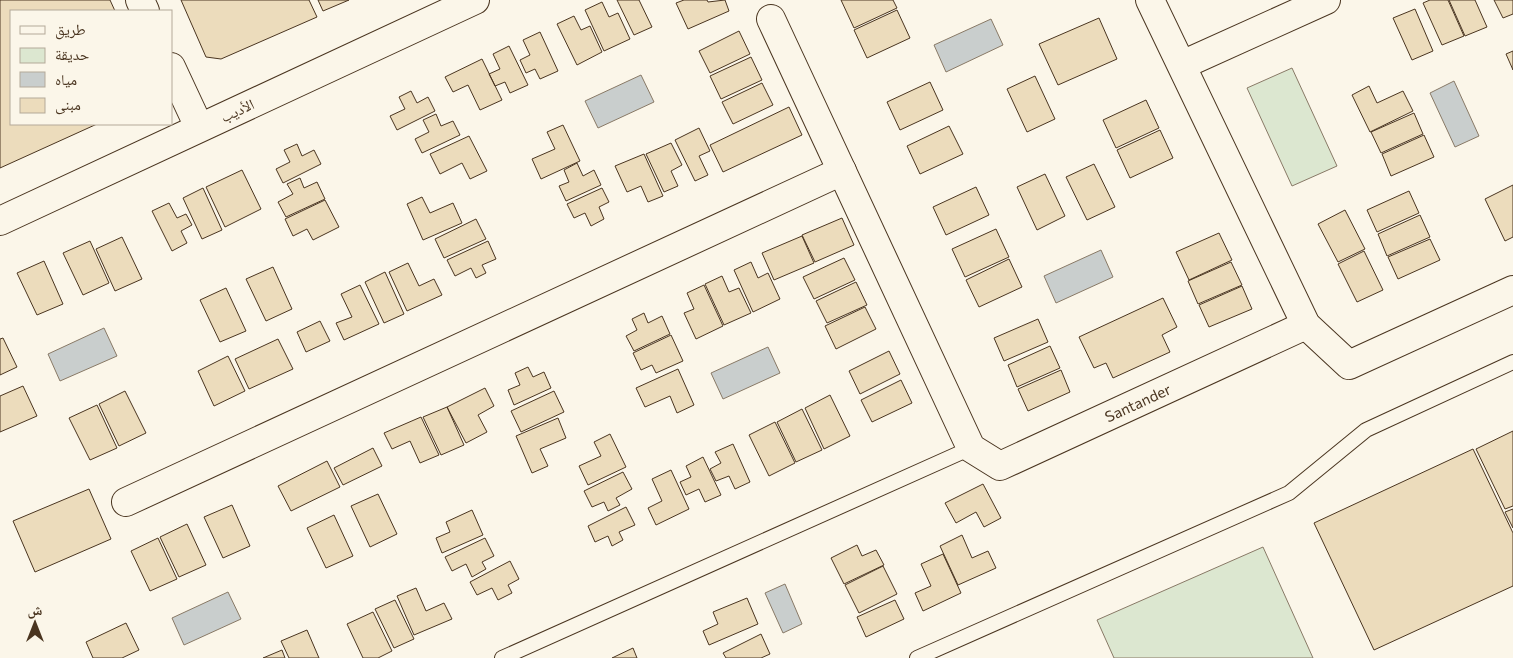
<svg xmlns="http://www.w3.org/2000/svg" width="1513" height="658" font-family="Commissioner,'Noto Naskh Arabic',sans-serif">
<rect width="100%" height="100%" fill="#fbf6e9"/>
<path fill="#dce7d0" stroke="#887966" d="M1292,68L1337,166L1292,186L1247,88Z
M1263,547L1313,658H1114L1097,620Z"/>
<path fill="#c9cecd" stroke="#887966" d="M991,19L1003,45L946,72L934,45Z
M641,75L654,102L598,128L585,101Z
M1454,81L1479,136L1455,147L1430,93Z
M1101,250L1113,277L1056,303L1044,276Z
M104,328L117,356L60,381L48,354Z
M768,347L780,373L723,399L711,373Z
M785,584L802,624L783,633L765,593Z
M228,592L241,619L184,645L172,618Z"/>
<path fill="#ecdcbc" stroke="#4a3520" d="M0,0H110L115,11H11V124H97L0,168Z
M181,0H309L317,17L221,59L206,57Z
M318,0H349L323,11Z
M617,0H639L652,27L634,35Z
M684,0H707L708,2L725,0L729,11L688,29L676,3Z
M841,0H893L897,8L854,28Z
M1430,0H1448L1464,36L1442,45L1423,3Z
M1449,0H1475L1487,27L1465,36Z
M1494,0H1513V14L1503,18Z
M602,2L609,17L618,13L630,39L604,51L585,10Z
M1415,9L1433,51L1412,60L1393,18Z
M897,10L910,38L867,58L854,30Z
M574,16L581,30L590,26L602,52L577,65L557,24Z
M1099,18L1117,59L1058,85L1039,44Z
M739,31L750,54L710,73L699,51Z
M540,32L558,71L540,79L535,69L526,73L520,60L530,55L523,40Z
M509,46L528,85L510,93L505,82L495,86L489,74L500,69L493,54Z
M1513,51V70L1506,54Z
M751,57L762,80L721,99L710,76Z
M482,59L502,100L480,110L468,85L453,92L445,77Z
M1035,76L1055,119L1027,132L1007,89Z
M930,82L943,110L900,130L887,102Z
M762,83L773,105L733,124L722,102Z
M1369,86L1377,103L1403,91L1413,111L1370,132L1352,95Z
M411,91L417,103L428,97L435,111L397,130L390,116L405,109L399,97Z
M1146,100L1159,128L1116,148L1103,120Z
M789,107L802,135L723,172L710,145Z
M1414,113L1423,134L1381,153L1371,132Z
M436,114L441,126L453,121L460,135L422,153L415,139L429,132L423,120Z
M563,125L580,161L541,179L532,159L555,149L547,132Z
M949,126L963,154L920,174L907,146Z
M699,128L710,151L699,156L708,175L695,181L675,140Z
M1160,130L1173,158L1130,178L1117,150Z
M1424,135L1434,157L1391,176L1382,154Z
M469,136L487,171L470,179L462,163L440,174L430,154Z
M671,143L682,165L671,171L678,186L664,192L646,154Z
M297,144L302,156L314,150L321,164L283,183L276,169L290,162L284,150Z
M644,154L663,196L648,202L641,186L627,192L615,166Z
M577,163L583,176L594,170L601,185L566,201L559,186L569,182L564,170Z
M1094,164L1115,207L1087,220L1066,177Z
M242,170L261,209L225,227L206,187Z
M1045,174L1065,216L1037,230L1017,187Z
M300,178L304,188L317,182L325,199L286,217L278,202L293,194L287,184Z
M1513,185V237L1505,241L1485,199Z
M976,187L989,215L946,235L933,207Z
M203,188L222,230L202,239L183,198Z
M602,188L609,202L599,207L604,219L591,226L585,213L574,218L567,204Z
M1409,191L1419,213L1377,232L1367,210Z
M422,197L430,213L453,203L462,223L423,240L407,204Z
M325,200L339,227L313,240L307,229L293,236L285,219Z
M169,203L177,218L186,214L192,225L181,231L187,243L172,251L152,211Z
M1345,210L1365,249L1338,262L1318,224Z
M1420,215L1430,237L1387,256L1378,234Z
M842,218L854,245L815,262L802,235Z
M476,219L486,239L444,258L435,239Z
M996,229L1009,257L965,277L952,249Z
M1219,233L1232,260L1189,280L1176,252Z
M802,236L814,263L774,280L762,253Z
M122,237L142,279L115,291L96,249Z
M1430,239L1440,260L1398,279L1388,257Z
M90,241L109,283L83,295L63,253Z
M488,241L496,259L482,265L486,273L476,278L471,268L455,276L447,260Z
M1364,251L1383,290L1357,302L1338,264Z
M844,258L855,280L814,299L803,277Z
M1009,259L1022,287L979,307L966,280Z
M44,261L63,304L37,315L17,273Z
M751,262L758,278L768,273L780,299L753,312L734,270Z
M1231,262L1242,285L1198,304L1188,281Z
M408,263L419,286L434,279L442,295L407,311L389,272Z
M273,267L292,309L266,321L246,279Z
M385,272L404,314L384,323L365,282Z
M722,276L729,292L739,288L751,313L724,325L705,284Z
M856,282L867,305L827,323L816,301Z
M360,285L379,324L344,340L336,323L352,317L341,294Z
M704,285L723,326L696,339L684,313L694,309L687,293Z
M1242,286L1252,309L1209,327L1199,305Z
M226,288L246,331L220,342L200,300Z
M1163,298L1177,327L1162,335L1170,352L1113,378L1106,363L1094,368L1079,337Z
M865,307L876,329L836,349L825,326Z
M644,313L648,323L662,316L670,334L634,351L626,336L637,330L632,319Z
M1038,319L1048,342L1004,361L994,338Z
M320,321L330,341L306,352L297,332Z
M671,335L683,361L656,373L652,365L641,370L633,353Z
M3,338L17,367L0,375V339Z
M278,339L293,369L249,389L235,359Z
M1050,346L1060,368L1017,387L1008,365Z
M889,351L900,374L860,394L849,371Z
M228,356L245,391L214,406L198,371Z
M528,367L533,377L544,372L551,388L514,405L508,390L520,385L515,373Z
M678,369L694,405L677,413L670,396L645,407L636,388Z
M1061,370L1070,392L1028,411L1018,389Z
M901,380L912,403L872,422L861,400Z
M23,386L37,416L0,432V396Z
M485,388L494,406L478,415L487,432L466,443L447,407Z
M125,391L146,433L119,446L99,404Z
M554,391L564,412L521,432L511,411Z
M830,395L850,436L824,449L805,408Z
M97,405L117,448L90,460L69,418Z
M447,407L464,445L441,455L423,417Z
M802,409L822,450L796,462L777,422Z
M421,417L439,455L420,463L410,441L392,449L384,433Z
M558,418L566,438L540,449L548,466L532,473L516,436Z
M775,422L795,463L769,476L749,435Z
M1513,431V506L1505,509L1476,449Z
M610,434L626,467L588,485L579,466L601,456L594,442Z
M733,444L750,482L735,489L729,476L716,481L710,469L721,463L715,452Z
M373,448L382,466L343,485L334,468Z
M1473,449L1513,533V586L1374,650L1314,523Z
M703,457L721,495L705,502L699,489L686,495L680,482L691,477L686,466Z
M327,461L340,487L291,511L278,486Z
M671,470L689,509L656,525L648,508L662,501L652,479Z
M623,472L632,489L616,498L620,505L608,511L604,502L592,507L584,491Z
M983,484L1001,518L984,527L976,512L956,523L945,503Z
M89,489L111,539L35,572L13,521Z
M378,494L397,534L370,547L351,506Z
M232,505L250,546L223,558L204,517Z
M626,507L635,525L619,532L623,540L612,546L608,536L595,542L588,526Z
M1513,509V528L1505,512Z
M472,510L483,535L442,553L436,538L450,532L446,522Z
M334,515L353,556L326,568L307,528Z
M187,524L206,565L179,577L160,537Z
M962,535L972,558L988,551L996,568L958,585L940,546Z
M158,538L177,579L150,591L131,551Z
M485,538L494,556L482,562L486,569L472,577L466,564L452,571L445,557Z
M857,545L862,556L876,550L884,565L844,584L831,558Z
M943,554L961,593L923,611L915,593L931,586L921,564Z
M510,561L519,579L508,585L512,593L498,600L492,588L477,595L470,582Z
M883,566L897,594L859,613L845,585Z
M416,588L426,611L444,603L452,619L414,635L397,596Z
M747,598L758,624L709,645L703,631L718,624L713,612Z
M395,600L414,639L394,648L375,609Z
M895,600L904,619L866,637L857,617Z
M373,612L392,651L378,658H363L347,624Z
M126,623L139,650L122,658H93L86,642Z
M307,630L319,658H289L281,641Z
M761,634L770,654L761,658H726L723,653Z
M633,648L637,658H612Z
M282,650L285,658H263Z"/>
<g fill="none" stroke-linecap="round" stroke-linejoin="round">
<defs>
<path id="service" d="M502,658L971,448
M917,658L1289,493L1366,430L1513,362"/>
<g id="minor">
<path d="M140,0L145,11"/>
<path d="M1150,0L1306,325L1349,365L1513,290"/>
<path id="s1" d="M771,19L971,448L1000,466L1306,325"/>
<path d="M1182,65L1326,0"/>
<path d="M171,67L199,127"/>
<path d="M0,221L475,0"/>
<path d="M126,502L842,171"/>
</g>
</defs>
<use href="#service" stroke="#4a3520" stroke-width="16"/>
<use href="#minor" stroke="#4a3520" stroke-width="30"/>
<use href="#service" stroke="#fbf6e9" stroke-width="14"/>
<use href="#minor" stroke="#fbf6e9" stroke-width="28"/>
</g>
<g text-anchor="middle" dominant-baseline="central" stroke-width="4" stroke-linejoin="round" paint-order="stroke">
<g font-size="15" fill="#4a3520" stroke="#fbf6e9">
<text transform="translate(237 110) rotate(-25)">الأديب</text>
<text stroke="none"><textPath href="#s1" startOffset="659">Santander</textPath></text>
</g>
</g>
<rect x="10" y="10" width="162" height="115" fill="#fbf6e9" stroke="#b4a999"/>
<rect x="20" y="26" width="25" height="8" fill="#fbf6e9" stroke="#b4a999"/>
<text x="55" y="35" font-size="15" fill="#4a3520">طريق</text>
<rect x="20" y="48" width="25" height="15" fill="#dce7d0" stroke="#b4a999"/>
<text x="55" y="60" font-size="15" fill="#4a3520">حديقة</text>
<rect x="20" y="72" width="25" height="15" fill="#c9cecd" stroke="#b4a999"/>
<text x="55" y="85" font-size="15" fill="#4a3520">مياه</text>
<rect x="20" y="98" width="25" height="15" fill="#ecdcbc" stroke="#b4a999"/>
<text x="55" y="110" font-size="15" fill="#4a3520">مبنى</text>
<g transform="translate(35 623)" stroke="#fbf6e9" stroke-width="4" paint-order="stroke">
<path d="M0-4L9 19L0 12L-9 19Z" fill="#4a3520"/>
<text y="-8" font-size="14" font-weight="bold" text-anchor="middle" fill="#4a3520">ش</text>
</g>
</svg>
